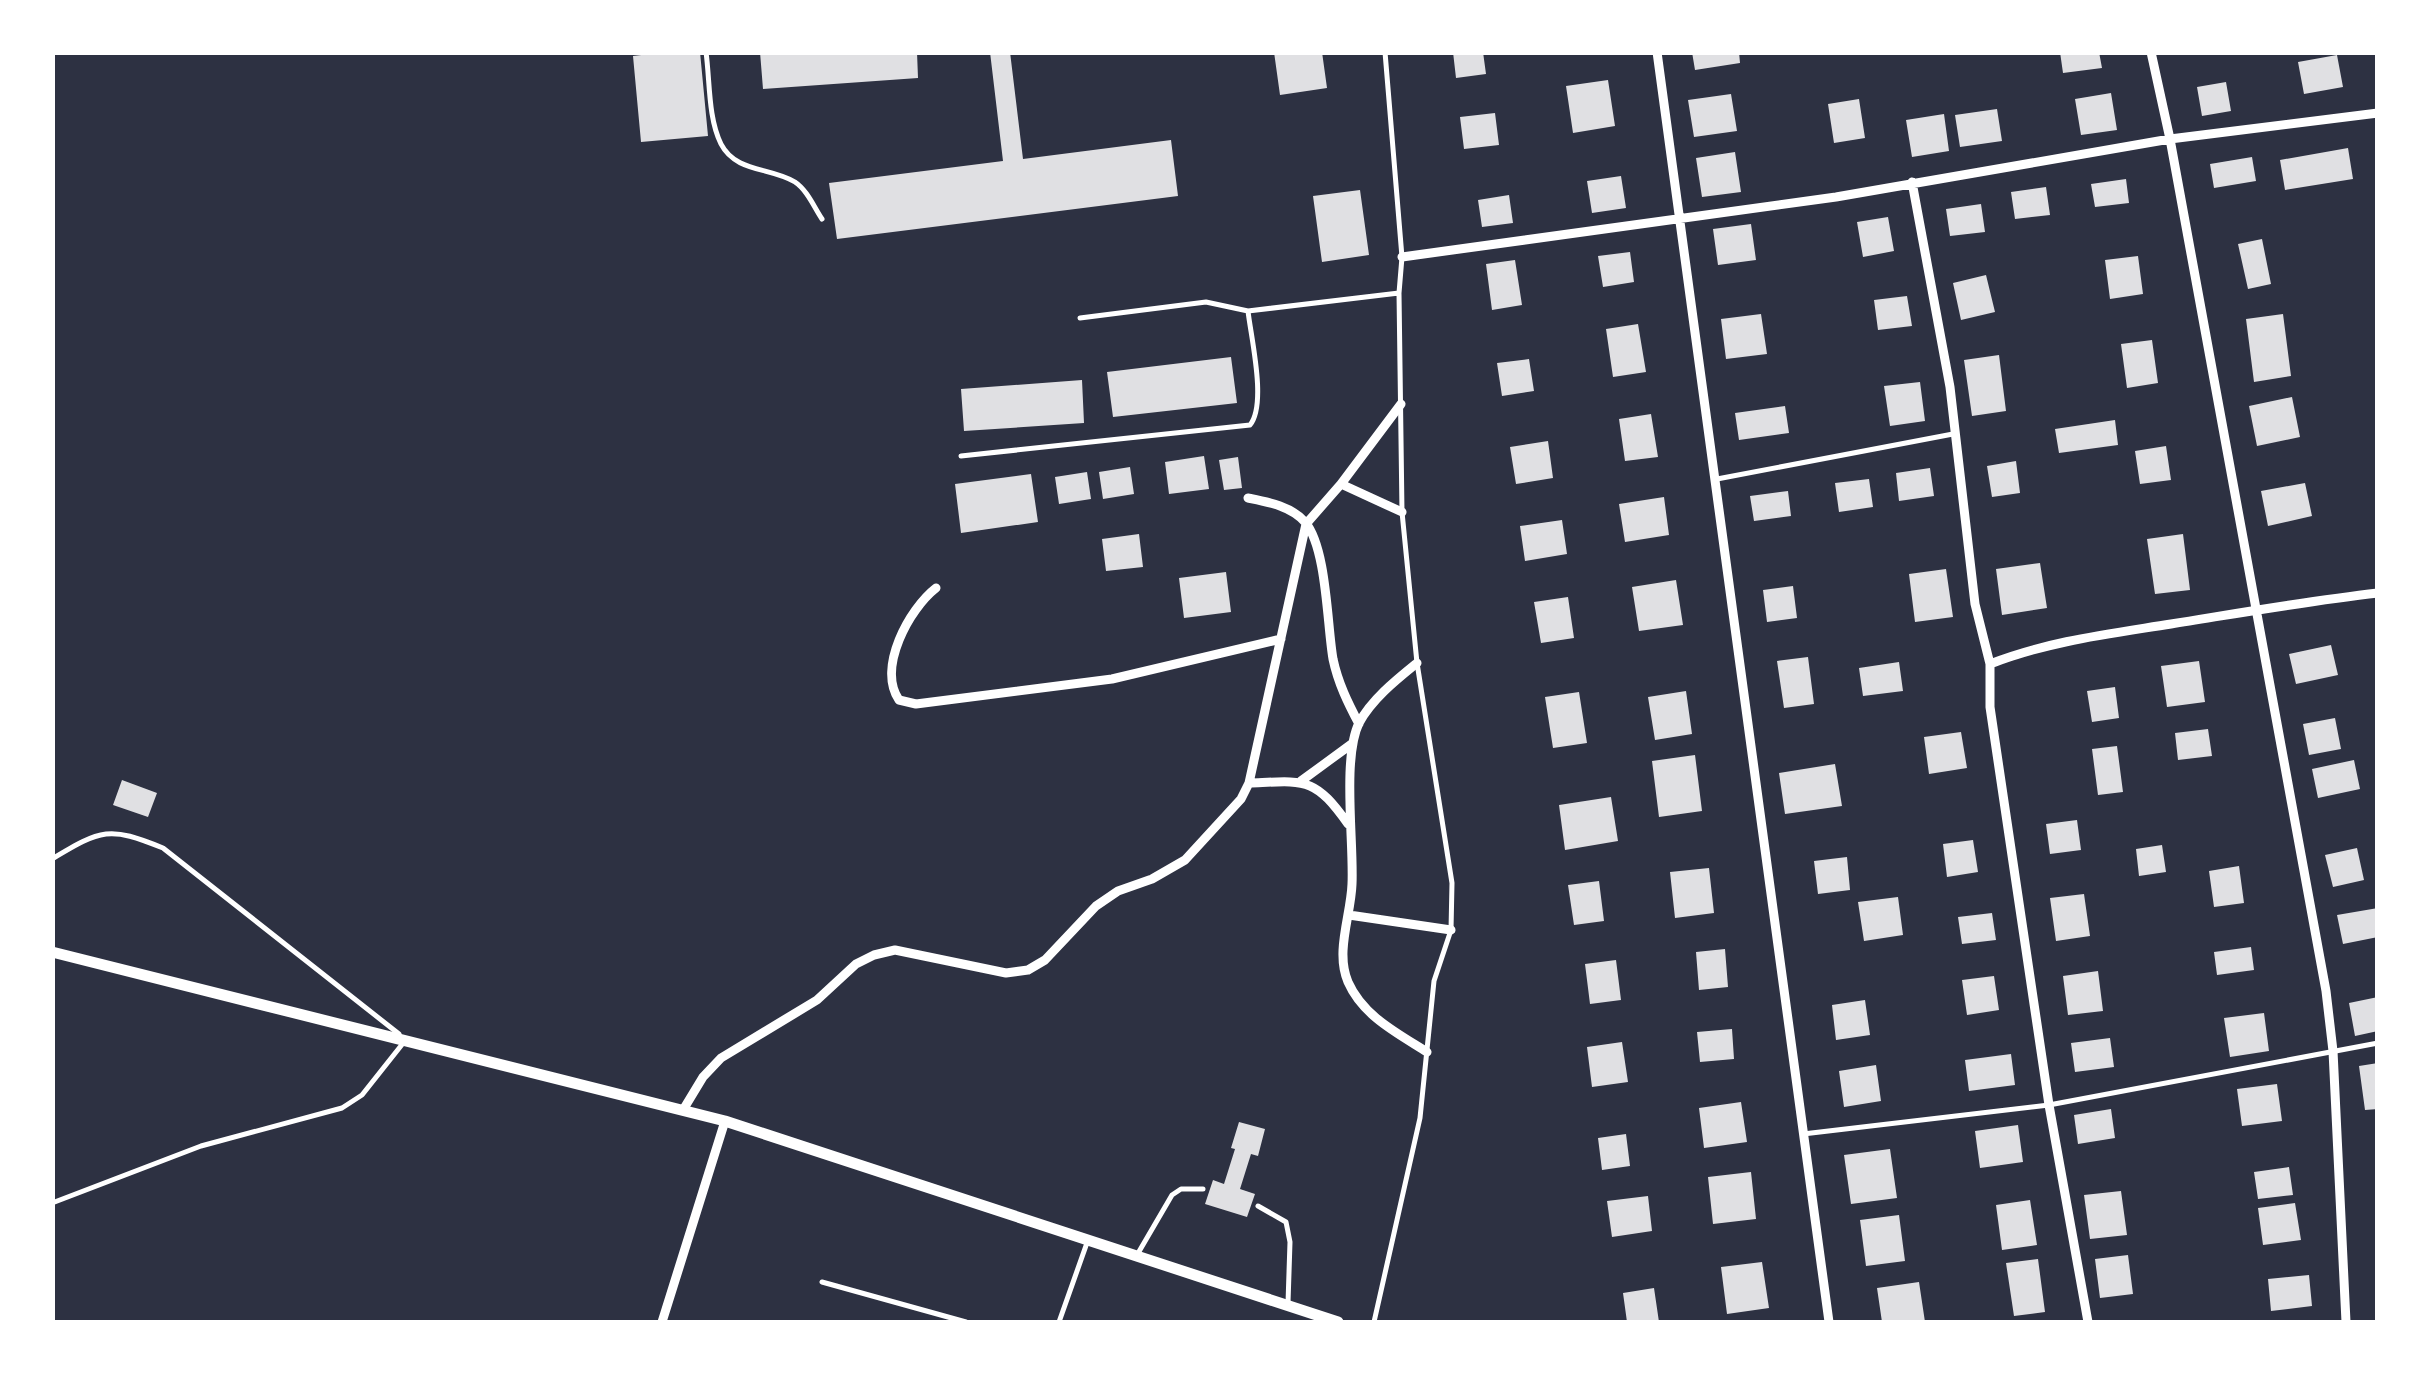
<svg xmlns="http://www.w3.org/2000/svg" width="2430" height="1375" font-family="'PT Sans Narrow',sans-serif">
<rect width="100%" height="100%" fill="#2d3142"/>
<path fill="#e0e0e3" d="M666,52H700L708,136L641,142L633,56Z
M760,52H917L918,78L763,89Z
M990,52H1010L1023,159L1171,140L1178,196L837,239L829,183L1003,161Z
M1274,52H1322L1327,88L1280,95Z
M1453,52H1483L1486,74L1456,78Z
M1692,52H1739L1740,63L1695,70Z
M2060,52H2099L2102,68L2063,73Z
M2337,55L2343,87L2304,94L2298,62Z
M1608,80L1615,126L1573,133L1566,86Z
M2226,82L2231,111L2202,116L2197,87Z
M2111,93L2117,130L2081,135L2075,99Z
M1731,94L1737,131L1694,137L1688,100Z
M1859,99L1865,138L1834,143L1828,104Z
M1997,109L2002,141L1960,147L1955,115Z
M1495,113L1499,145L1464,149L1460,117Z
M1944,114L1949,151L1912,157L1906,120Z
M2348,148L2353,179L2285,190L2280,160Z
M1735,152L1741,192L1702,197L1696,158Z
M2252,157L2256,181L2214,188L2210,164Z
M1621,176L1626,208L1592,213L1587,181Z
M2126,179L2129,203L2095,207L2091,184Z
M2046,187L2050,215L2015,219L2011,192Z
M1360,190L1369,255L1322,262L1313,196Z
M1509,195L1513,223L1482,227L1478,200Z
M1981,204L1985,232L1950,236L1946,209Z
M1888,217L1894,251L1863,257L1857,222Z
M1751,224L1756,260L1718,265L1713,229Z
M2262,239L2271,284L2248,289L2238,244Z
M1630,252L1634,282L1603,287L1598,256Z
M2138,256L2143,294L2110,299L2105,260Z
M1515,260L1522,305L1492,310L1486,264Z
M1986,275L1995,312L1961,320L1953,283Z
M1907,296L1912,326L1878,330L1874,300Z
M1761,314L1767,354L1726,359L1721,319Z
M2283,314L2291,376L2254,382L2246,319Z
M1638,324L1646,372L1613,377L1606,329Z
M2152,340L2158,383L2127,388L2121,344Z
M1999,355L2006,411L1972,416L1964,360Z
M1231,357L1237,403L1113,417L1107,372Z
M1529,359L1534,391L1502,396L1497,363Z
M1082,380L1084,423L964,431L961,389Z
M1920,382L1925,421L1890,426L1884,386Z
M2292,397L2300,437L2257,446L2249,406Z
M1785,406L1789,433L1739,440L1735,413Z
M1651,414L1658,457L1625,461L1619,419Z
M2115,420L2118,445L2059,453L2055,429Z
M1548,441L1553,478L1516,484L1510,447Z
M2166,446L2171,480L2140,484L2135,451Z
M1204,456L1209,489L1169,494L1165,462Z
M1238,457L1242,488L1224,490L1219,460Z
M2016,461L2020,493L1992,497L1987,466Z
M1130,467L1134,494L1103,499L1099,472Z
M1930,468L1934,496L1899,501L1896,473Z
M1087,472L1091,499L1059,504L1055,477Z
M1031,474L1038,522L961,533L955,484Z
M1869,479L1873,507L1839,512L1835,483Z
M2305,483L2312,516L2268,526L2261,491Z
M1788,491L1791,516L1754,521L1750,496Z
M1664,497L1669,535L1625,542L1619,504Z
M1562,520L1567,554L1525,561L1520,526Z
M1139,534L1143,567L1106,571L1102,539Z
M2183,534L2190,590L2155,594L2147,539Z
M2040,563L2047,608L2002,615L1996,569Z
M1946,569L1953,617L1915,622L1909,574Z
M1226,572L1231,612L1184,618L1179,578Z
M1676,580L1683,625L1639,631L1632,587Z
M1793,586L1797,618L1767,622L1763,590Z
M1568,597L1574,638L1541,643L1534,602Z
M2331,645L2338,675L2296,684L2289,654Z
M1808,657L1814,704L1784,708L1777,661Z
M2199,661L2205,702L2167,707L2161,666Z
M1899,662L1903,691L1863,696L1859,668Z
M2115,687L2119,718L2092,722L2087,691Z
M1686,691L1692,734L1655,740L1648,697Z
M1579,692L1587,743L1553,748L1545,697Z
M2335,718L2341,749L2309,755L2303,724Z
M2208,729L2212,756L2178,760L2175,733Z
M1961,732L1967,768L1929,774L1924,737Z
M2117,746L2123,792L2098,795L2092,749Z
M1695,755L1702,811L1659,817L1652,761Z
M2354,760L2360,789L2318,798L2312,769Z
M1835,764L1842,806L1785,814L1779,773Z
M122,780L157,793L148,817L113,805Z
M1611,797L1618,841L1565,850L1559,805Z
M2077,820L2081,850L2050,854L2046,824Z
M1973,840L1978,872L1947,877L1943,844Z
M2162,845L2166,872L2139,876L2136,849Z
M2357,848L2364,880L2333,887L2325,855Z
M1847,857L1850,890L1818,894L1814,861Z
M2239,866L2244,903L2214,907L2209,871Z
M1709,868L1714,913L1675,918L1670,872Z
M1599,881L1604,921L1574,925L1568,885Z
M2084,894L2090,936L2056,941L2050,898Z
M1898,897L1903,935L1864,941L1858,902Z
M2378,908V937L2343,944L2337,915Z
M1992,913L1996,940L1962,944L1958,917Z
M2251,947L2254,970L2217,975L2214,952Z
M1725,949L1728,987L1699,990L1696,952Z
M1616,960L1621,1000L1590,1004L1585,964Z
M2098,971L2103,1011L2068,1015L2063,976Z
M1994,976L1999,1010L1967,1015L1962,980Z
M2378,997V1031L2355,1036L2349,1003Z
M1865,1000L1870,1035L1836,1040L1832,1005Z
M2264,1013L2269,1051L2230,1057L2224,1018Z
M1732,1029L1734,1059L1700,1062L1697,1032Z
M2110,1038L2114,1067L2075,1072L2071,1043Z
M1622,1042L1628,1082L1592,1087L1587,1047Z
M2011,1054L2015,1085L1969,1091L1965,1060Z
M2378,1063V1109L2365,1110L2359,1066Z
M1876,1065L1881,1101L1844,1107L1839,1071Z
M2277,1084L2282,1121L2242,1126L2237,1089Z
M1741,1102L1747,1142L1704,1148L1699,1108Z
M2111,1109L2115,1138L2078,1144L2074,1115Z
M1239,1122L1265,1129L1258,1156L1251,1154L1240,1189L1255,1194L1247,1217L1205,1204L1213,1180L1224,1184L1235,1149L1231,1148Z
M2018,1125L2023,1162L1980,1168L1975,1131Z
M1626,1134L1630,1166L1602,1170L1598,1138Z
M1890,1149L1897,1198L1851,1204L1844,1155Z
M2289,1167L2293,1195L2258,1199L2254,1172Z
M1751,1172L1756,1219L1713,1224L1708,1177Z
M2121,1191L2127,1235L2090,1239L2084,1195Z
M1648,1196L1652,1231L1612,1237L1607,1201Z
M2030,1200L2037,1245L2002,1250L1996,1205Z
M2295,1203L2301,1240L2263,1245L2258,1208Z
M1899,1215L1905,1261L1866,1266L1860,1220Z
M2128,1255L2133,1294L2100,1298L2095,1259Z
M2038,1259L2045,1312L2014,1316L2006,1263Z
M1762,1262L1769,1308L1727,1314L1721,1267Z
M2309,1275L2312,1306L2271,1311L2268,1279Z
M1919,1282L1925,1322H1882L1877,1288Z
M1654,1288L1659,1322H1627L1623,1293Z"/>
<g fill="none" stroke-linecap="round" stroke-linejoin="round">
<path stroke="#fff" stroke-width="5" d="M706,52C710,81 708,118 721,144C736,173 771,167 795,182C807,190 814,207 822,219
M1080,318L1206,302L1248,311L1399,293
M961,456L1250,425C1267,404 1251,338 1248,311
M1717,479L1953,434
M52,859C102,829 109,826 163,848L399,1034
M1803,1134L2049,1105L2378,1043
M52,1203L201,1146L342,1108L362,1095L404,1042
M1258,1206L1286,1222L1290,1242L1288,1303
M1137,1255L1172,1195L1181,1189H1203
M822,1282L966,1322
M1059,1322L1088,1240
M1374,1322L1420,1118L1434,981L1451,930L1452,883L1417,663L1402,512L1399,293L1402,257L1385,52"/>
<path stroke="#fff" stroke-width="9" d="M1657,52L1829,1322
M2151,52L2170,139L2326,991L2333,1051L2346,1322
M1912,182L1950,387L1975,604L1990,664V707L2049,1105L2088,1322
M1402,257L1836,197L2170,139L2378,113
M1341,484L1402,512
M1248,498C1268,502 1291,506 1305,522C1327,548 1327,625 1333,659C1338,683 1348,703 1359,724
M936,588C909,609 877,668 899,700L916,704L1112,679L1281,639
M1417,663C1396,680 1372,699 1359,723C1342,758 1354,843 1352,884C1351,915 1335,952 1348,982C1363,1016 1397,1033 1427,1052
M1990,664C2049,641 2109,634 2171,624C2240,613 2308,601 2378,593
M1301,781L1353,743
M1249,783C1305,781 1314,776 1348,824
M1349,915L1451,930
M683,1110L703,1077L721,1058L817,1000L856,964L874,955L895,950L1006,973L1028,970L1045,960L1096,906L1118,891L1152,879L1185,860L1241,799L1249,783L1306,524L1341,484L1401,404
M662,1322L725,1121"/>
<path stroke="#fff" stroke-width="11" d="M52,952L725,1121L1338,1322"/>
</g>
<rect width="2430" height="1375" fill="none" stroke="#ffffff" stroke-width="110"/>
</svg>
